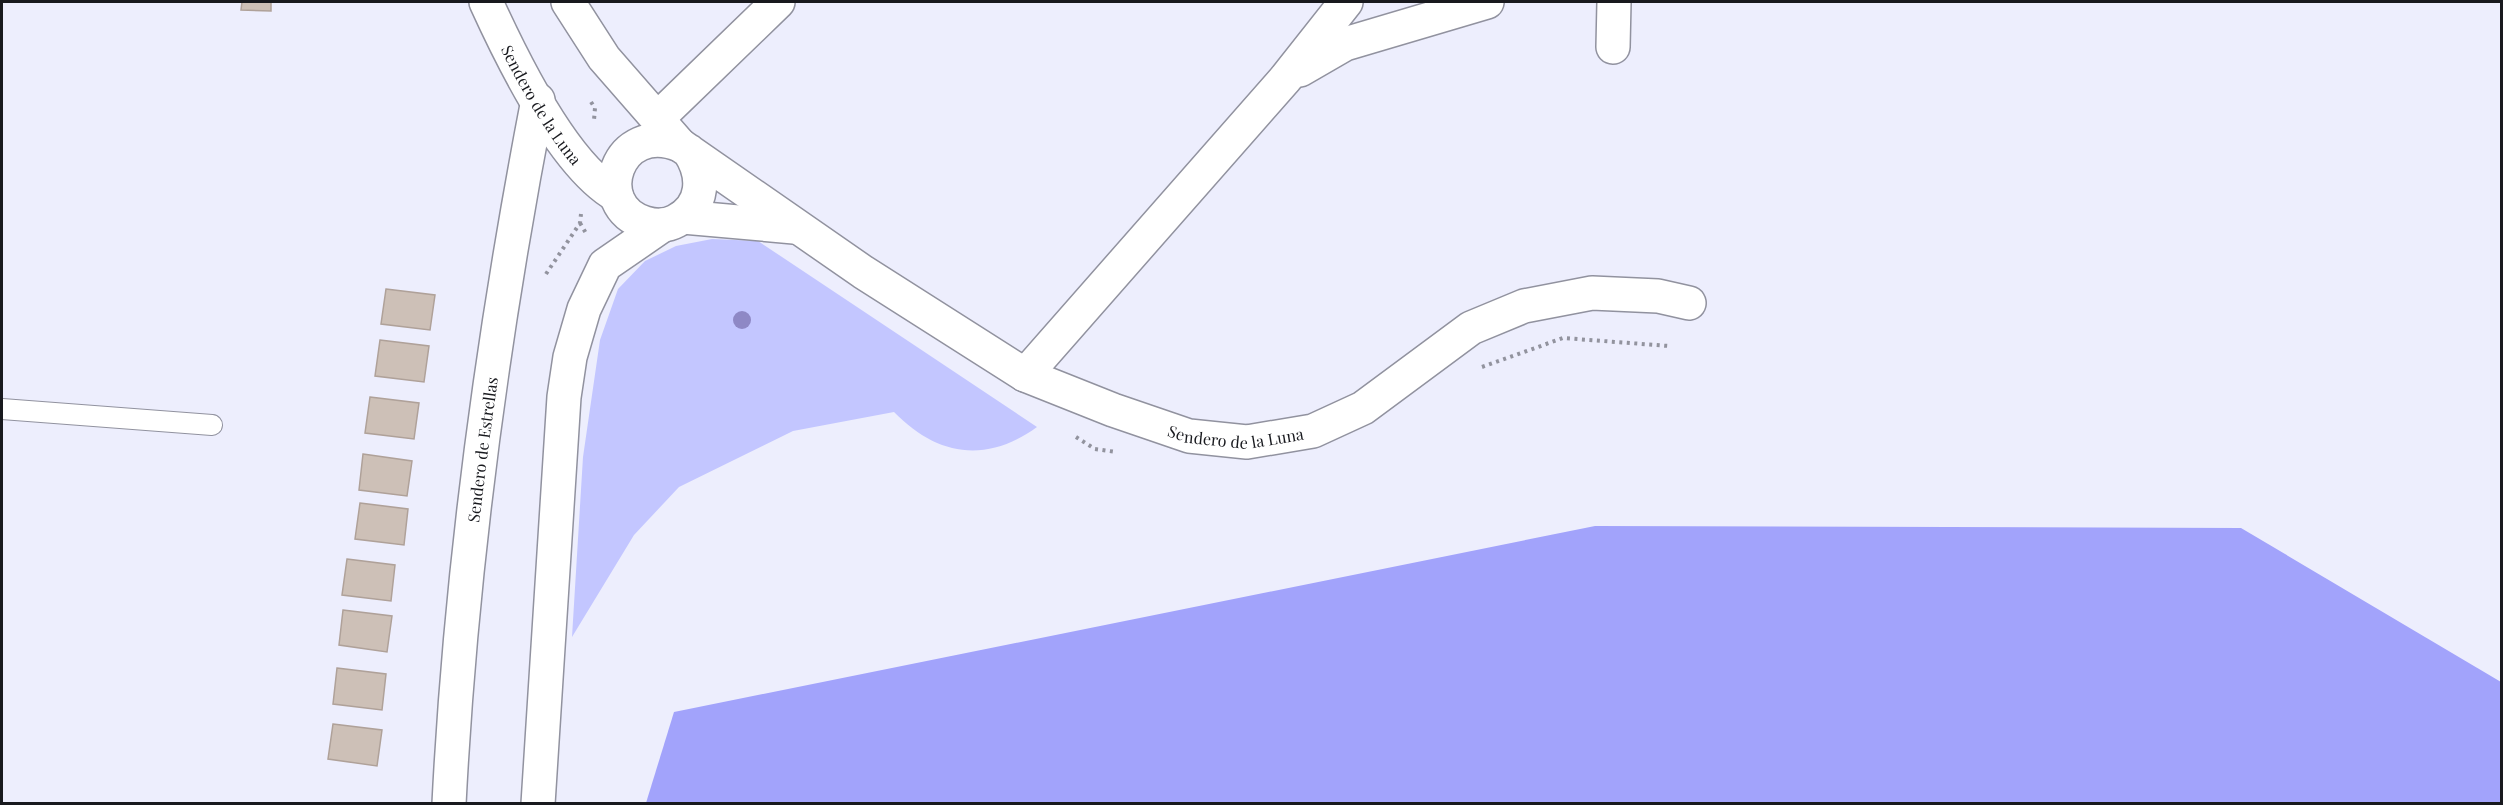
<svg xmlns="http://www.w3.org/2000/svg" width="2503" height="805" font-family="'Playfair Display',serif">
<rect width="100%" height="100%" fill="#edeefd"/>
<path fill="#c3c6ff" d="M712,239L758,241L1037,427C986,464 937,456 894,412L793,431L679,487L634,535L572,637L583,457L600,340L618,289L645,261L676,246Z"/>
<path fill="#a2a3fb" d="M1595,526L2241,528L2501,682V803H646L674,712Z"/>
<path fill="#cdc0b7" stroke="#afa199" stroke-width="1.5" d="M242,2H271V11L241,10Z
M386,289L435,295L430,330L381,324Z
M380,340L429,346L424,382L375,376Z
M370,397L419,403L414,439L365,433Z
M363,454L412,461L407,496L359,490Z
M360,503L408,509L404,545L355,539Z
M347,559L395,565L391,601L342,595Z
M343,610L392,616L387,652L339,645Z
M337,668L386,674L382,710L333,704Z
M333,724L382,730L377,766L328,759Z"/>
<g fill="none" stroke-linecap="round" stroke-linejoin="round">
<defs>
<path id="service" d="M2,409L212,425"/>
<g id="minor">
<path id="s1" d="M486,2C511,57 563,165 616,195"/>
<path d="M568,2L604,58L680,145"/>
<path d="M1613,47L1614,2"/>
<path d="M1300,70L1345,44L1487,2"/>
<path d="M658,118L778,2"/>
<path id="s2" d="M689,151C705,175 705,206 676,221C667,226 655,226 645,223C589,206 617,119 680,145L863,272L1025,375L1113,410L1189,436L1247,442L1313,431L1363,408L1471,328L1524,306L1592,293L1658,296L1689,303"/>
<path d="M683,217L794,227"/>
<path d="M1025,375L1286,78L1346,2"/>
<path id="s3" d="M449,804C461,566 493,333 538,100"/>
<path d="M538,804L564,397L570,357L584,309L605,265L663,225"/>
</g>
</defs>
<use href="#service" stroke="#91929f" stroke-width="22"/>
<use href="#minor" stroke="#91929f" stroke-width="36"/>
<path stroke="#92939e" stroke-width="4" stroke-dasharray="3 4.5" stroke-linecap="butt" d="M591,102L595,108L594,120
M580,223L587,235
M546,274L580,223L581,214
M1482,367L1563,338L1669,346
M1076,437L1095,449L1116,452"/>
<use href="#service" stroke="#fff" stroke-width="20"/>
<use href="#minor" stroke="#fff" stroke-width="33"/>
</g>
<circle fill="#8e88c5" cx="742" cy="320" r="9"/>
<g text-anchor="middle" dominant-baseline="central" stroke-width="4.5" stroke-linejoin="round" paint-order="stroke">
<g font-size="16" fill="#18191e" stroke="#fff">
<text stroke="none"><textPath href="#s1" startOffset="117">Sendero de la Luna</textPath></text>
<text stroke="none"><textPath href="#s2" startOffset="894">Sendero de la Luna</textPath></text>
<text stroke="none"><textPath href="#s3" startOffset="356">Sendero de Estrellas</textPath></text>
</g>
</g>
<rect width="2503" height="805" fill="none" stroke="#18191e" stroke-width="6"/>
</svg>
